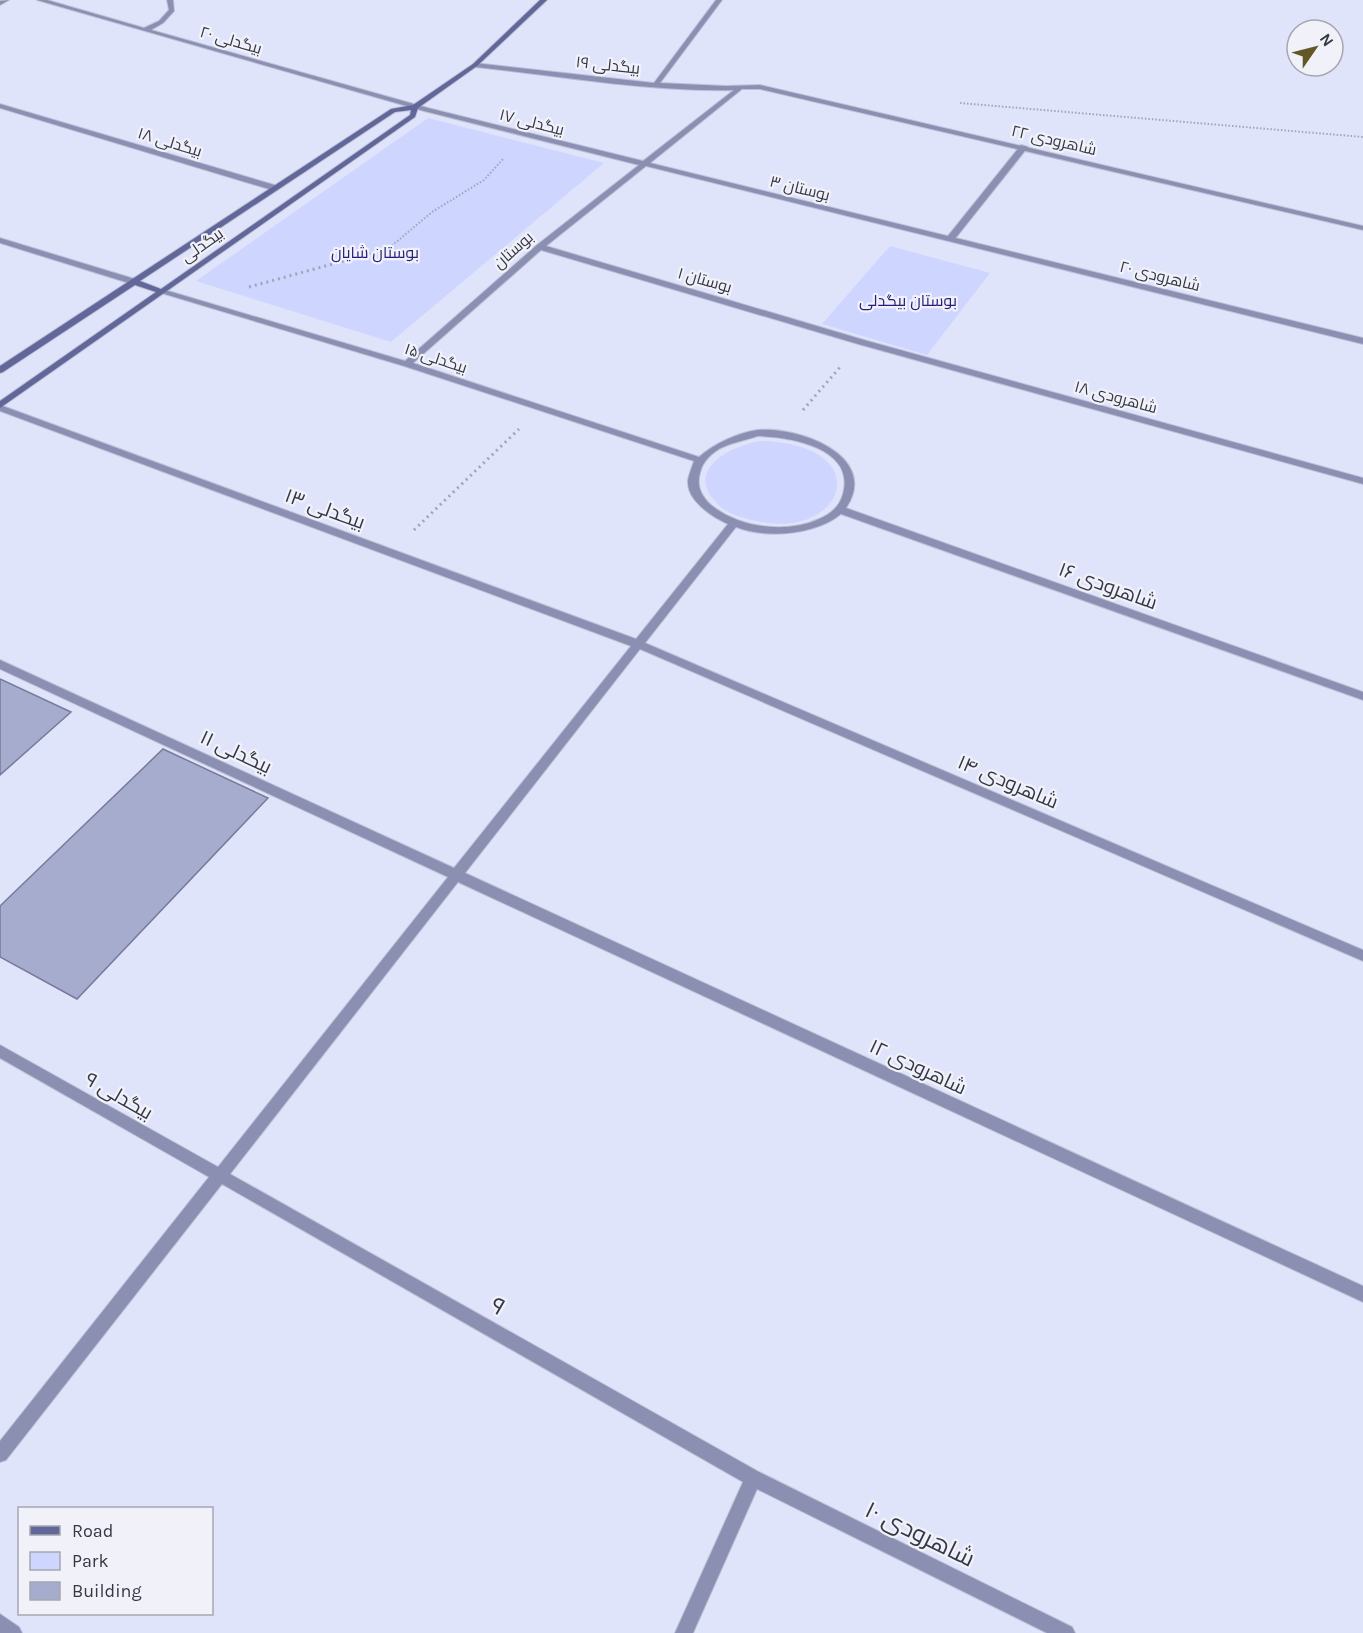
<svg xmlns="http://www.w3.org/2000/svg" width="1363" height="1633" font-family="Karla,Cairo,sans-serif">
<rect width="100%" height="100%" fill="#e0e4fa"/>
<path fill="#ced5ff" d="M428,118L604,163L391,342L196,281Z
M890,246L990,273L927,355L822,324Z
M759,441C877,443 848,538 760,522C747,519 733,516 722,508C681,473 725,448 759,441Z"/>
<path fill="#a6acce" stroke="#767b9b" stroke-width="1.5" d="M0,679L71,712L0,775Z
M163,749L268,798L77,999L0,957V906Z"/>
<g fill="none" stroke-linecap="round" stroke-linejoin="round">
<defs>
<path id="lane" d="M1021,145L1028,147L954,240H948V236Z"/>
<path id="street" d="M9,0L0,5V1Z
M37,0H47L144,28L159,21L169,10L167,0H173L174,11L163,23L151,30L428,108L643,161L734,90C648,92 561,76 475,67L472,65L475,63L654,83L716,0H722L660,83L726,86L760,85L1363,226V230L760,89H742L650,163L1363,338V344L646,166L546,246L864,340L1363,478V484L858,344L541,250L413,363L699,457C714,444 737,433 757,430C797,426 881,455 846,508L1363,692V700L841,514C815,535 767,539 736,527L645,643L1363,950V961L640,649L465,873L1363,1286V1302L458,882L230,1174L759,1472L1072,1627L1075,1633H1047L757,1489L693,1633H675L743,1482L222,1184L6,1460L0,1462V1441L209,1177L0,1058V1045L218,1167L448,877L0,669V660L454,868L631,646L0,411V405L636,639L728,524C712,517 686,500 688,480C689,474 692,467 694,461L404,366L158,292L165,290L405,361L537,245L639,165L424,111ZM758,436C789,437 856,447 843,494C840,506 831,514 819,519C786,534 739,528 711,505C702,497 696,486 700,473C702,462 712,452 723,447C734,442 746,440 758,436Z
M0,104L278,186L279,188L272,190L0,108Z
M0,238L138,280L139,282L132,284L0,243Z
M0,1614L19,1627L22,1633H0Z"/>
<path id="secondary" d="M540,0H547L477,66L418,108L415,117L0,408V401L156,292L135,285L3,372L0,373V366L391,109L413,105L473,64ZM411,110L410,115L161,289L140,281L395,112Z"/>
</defs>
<use href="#lane" stroke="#bec1d6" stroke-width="2"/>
<use href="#street" stroke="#bec1d6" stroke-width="2"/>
<use href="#secondary" stroke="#bec1d6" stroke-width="2"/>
<path stroke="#a1a5b8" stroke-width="2" stroke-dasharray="1.5 2" stroke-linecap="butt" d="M960,103L1363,137
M342,261L389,248L432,212L484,180L504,158"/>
<path stroke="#a1a5b8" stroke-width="3" stroke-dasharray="2 4" stroke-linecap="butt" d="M249,287L347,260
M803,410L841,366
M414,530L519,429"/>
<use href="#lane" fill="#8b90b3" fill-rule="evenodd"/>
<use href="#street" fill="#8b90b3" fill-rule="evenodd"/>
<use href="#secondary" fill="#616799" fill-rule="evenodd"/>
</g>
<g text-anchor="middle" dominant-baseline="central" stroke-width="4.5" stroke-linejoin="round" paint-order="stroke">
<g font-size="16" fill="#353745" stroke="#f1f2f9">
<text transform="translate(231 40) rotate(16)">بیگدلی ۲۰</text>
<text transform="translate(608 65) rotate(6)">بیگدلی ۱۹</text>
<text transform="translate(532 122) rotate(14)">بیگدلی ۱۷</text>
<text transform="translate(1054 140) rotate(13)">شاهرودی ۲۲</text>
<text transform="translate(170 142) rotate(17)">بیگدلی ۱۸</text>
<text transform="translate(800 188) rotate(14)">بوستان ۳</text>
<text transform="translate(202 245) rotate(-35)">بیگدلی</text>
<text transform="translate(513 250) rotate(-41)">بوستان</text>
<text transform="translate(1160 276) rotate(14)">شاهرودی ۲۰</text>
<text transform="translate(705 280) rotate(16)">بوستان ۱</text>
<text transform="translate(436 358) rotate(18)">بیگدلی ۱۵</text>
<text transform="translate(1116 397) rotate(15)">شاهرودی ۱۸</text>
</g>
<g font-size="16" fill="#261d79" stroke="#f1f2f9">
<text x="375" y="252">بوستان شایان</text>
<text x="908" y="300">بوستان بیگدلی</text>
</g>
<g font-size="20" fill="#353745" stroke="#f1f2f9">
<text transform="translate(325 509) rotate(20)">بیگدلی ۱۳</text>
<text transform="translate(1108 586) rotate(20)">شاهرودی ۱۶</text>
<text transform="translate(236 752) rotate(25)">بیگدلی ۱۱</text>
<text transform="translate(1008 782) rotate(23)">شاهرودی ۱۴</text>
<text transform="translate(918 1067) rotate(25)">شاهرودی ۱۲</text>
<text transform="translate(119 1096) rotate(30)">بیگدلی ۹</text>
</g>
<g font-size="24" fill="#353745" stroke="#f1f2f9">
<text transform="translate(498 1306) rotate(30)">۹</text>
<text transform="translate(920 1534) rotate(26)">شاهرودی ۱۰</text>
</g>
</g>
<rect x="18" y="1507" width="195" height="108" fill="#f1f2f9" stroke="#a6a7b1" stroke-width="1.5"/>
<rect x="30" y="1526" width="30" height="9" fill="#616799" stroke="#a6a7b1" stroke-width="1.5"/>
<text x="72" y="1537" font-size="18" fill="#353745">Road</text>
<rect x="30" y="1552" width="30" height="18" fill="#ced5ff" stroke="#a6a7b1" stroke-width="1.5"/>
<text x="72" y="1567" font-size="18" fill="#353745">Park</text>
<rect x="30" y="1582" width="30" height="18" fill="#a6acce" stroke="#a6a7b1" stroke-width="1.5"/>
<text x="72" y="1597" font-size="18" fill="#353745">Building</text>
<g transform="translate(1315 48) rotate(55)"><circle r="28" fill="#f1f2f9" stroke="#a6a7b1" stroke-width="1.5"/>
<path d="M0-4.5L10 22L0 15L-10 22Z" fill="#635825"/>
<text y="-9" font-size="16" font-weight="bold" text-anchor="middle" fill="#353745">N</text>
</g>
</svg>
